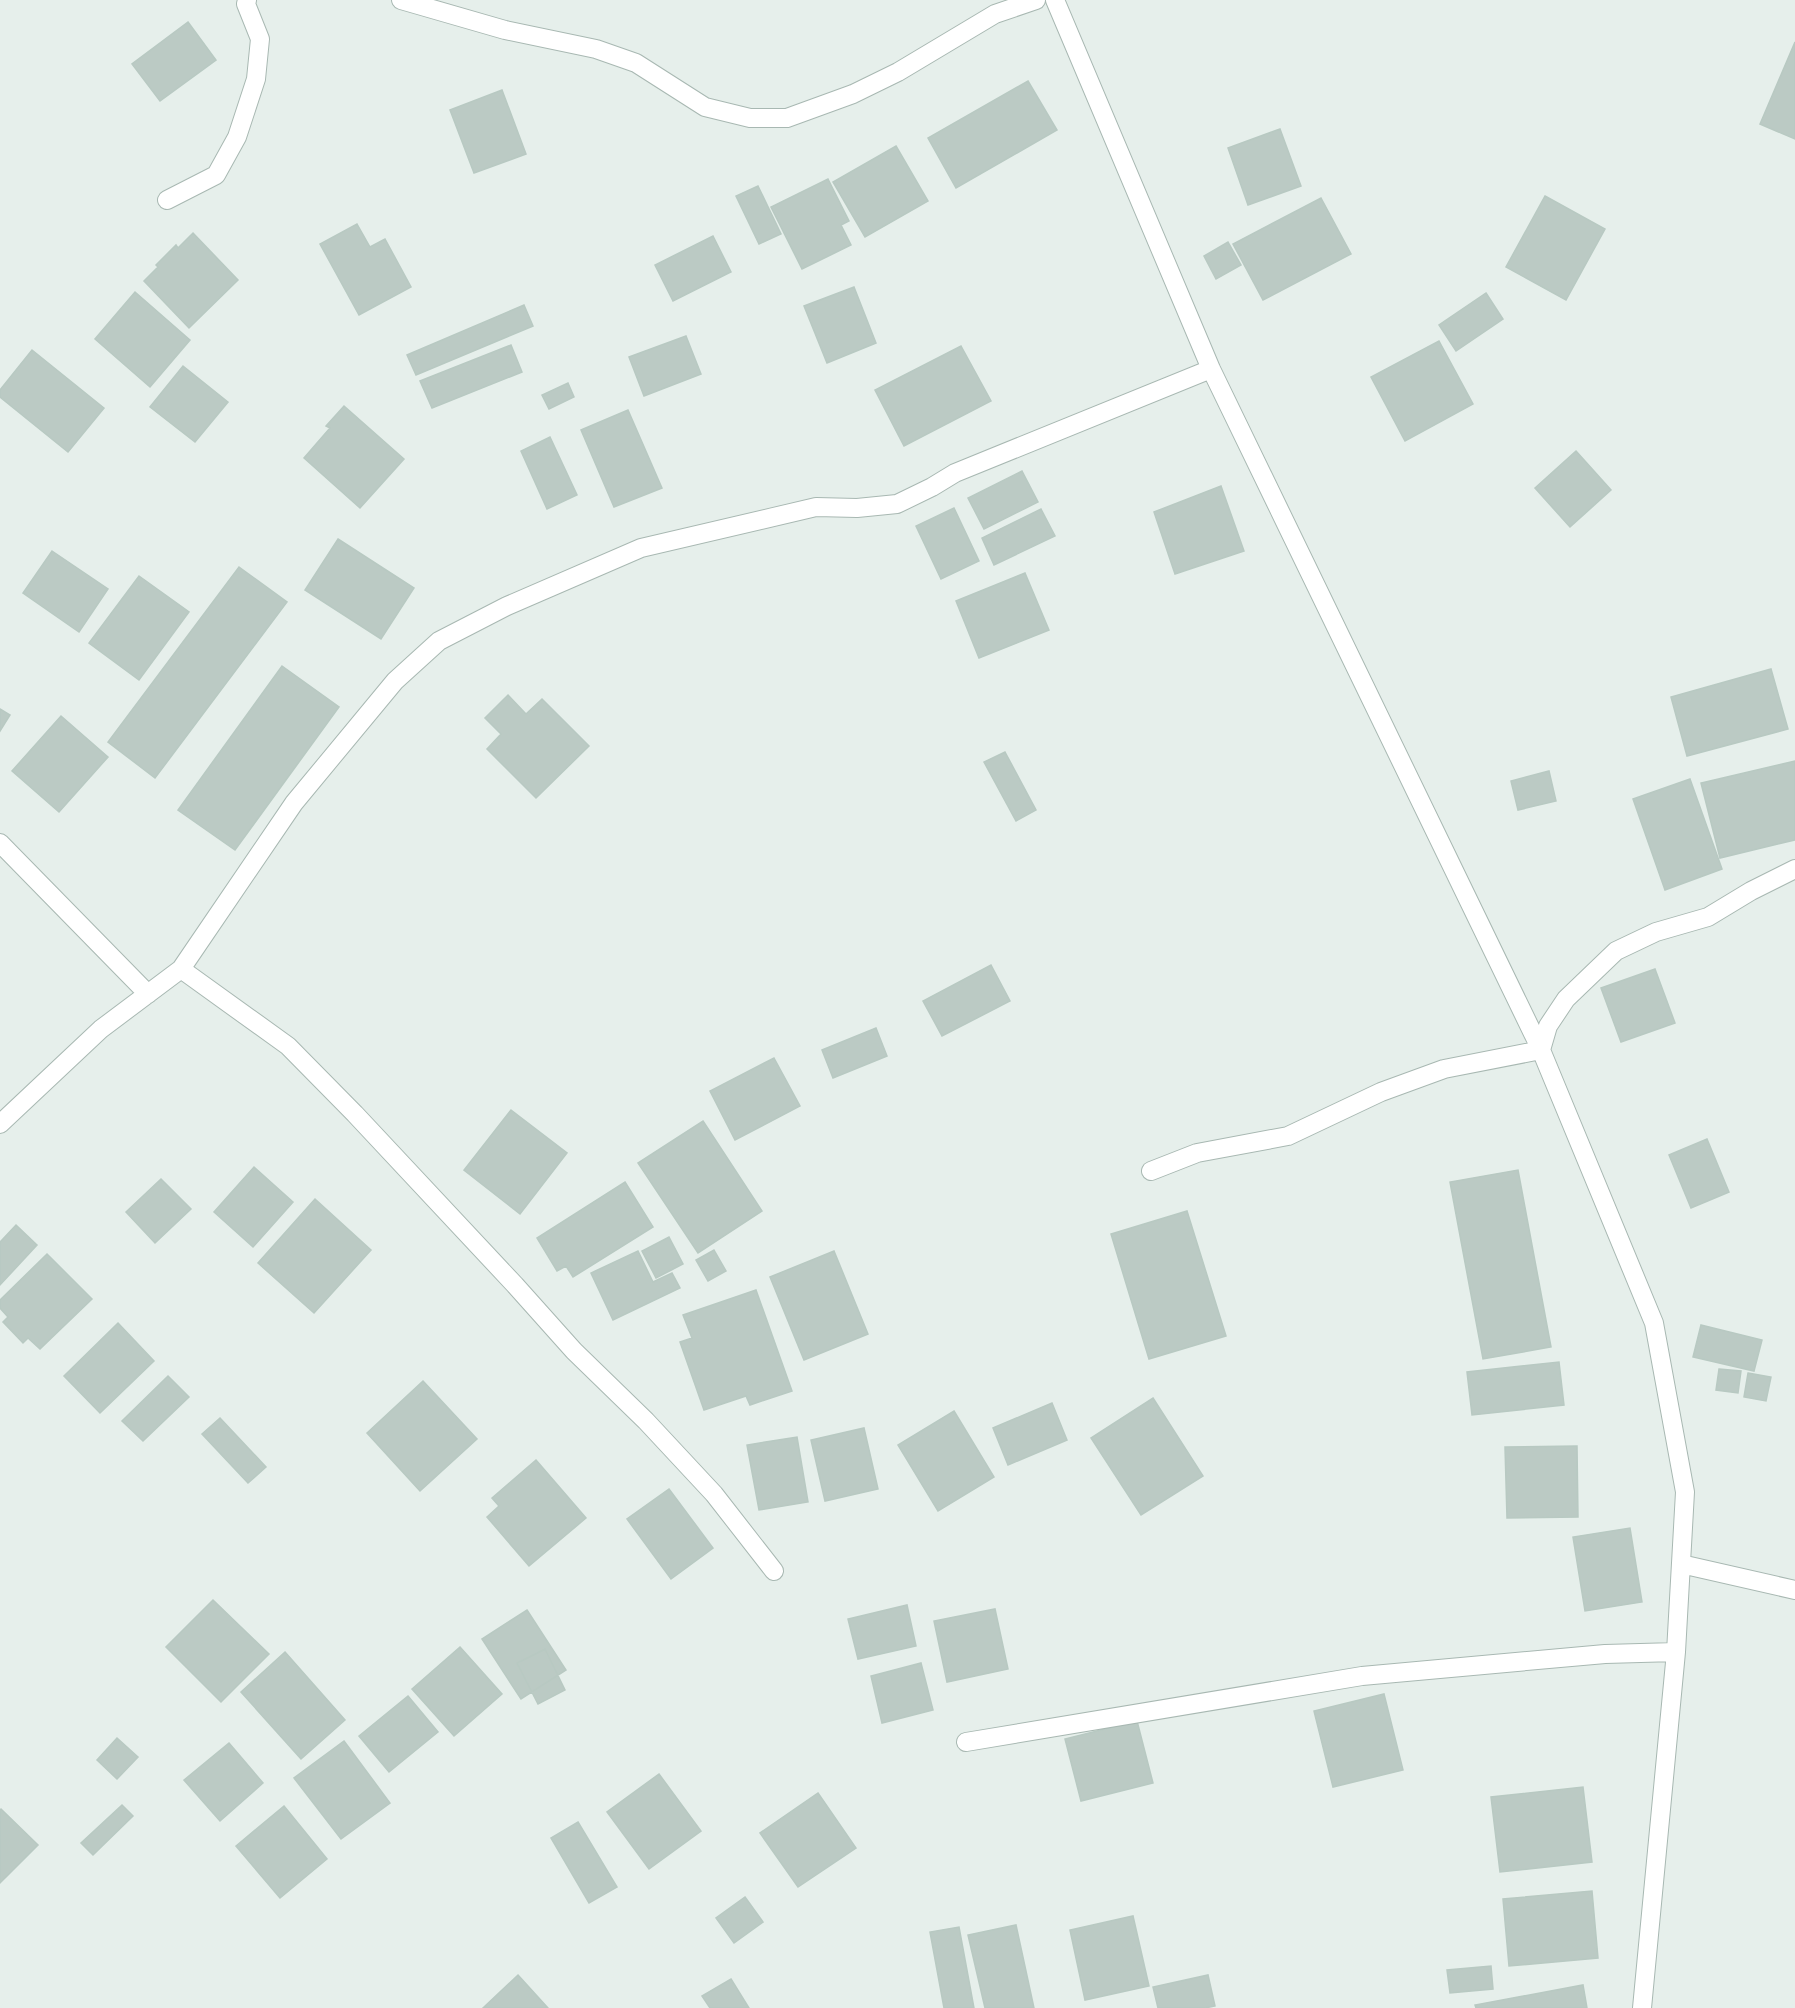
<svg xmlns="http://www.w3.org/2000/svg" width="1795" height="2008" font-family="Arial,sans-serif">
<rect width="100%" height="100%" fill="#e6efeb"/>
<path fill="#bbcac4" stroke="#b8c9c2" stroke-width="1.5" d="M188,22L216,60L160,101L132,64Z
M1795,42V139L1760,124Z
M1028,81L1057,130L956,188L928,138Z
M502,90L526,154L474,173L450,110Z
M1280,129L1301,186L1248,205L1228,148Z
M896,146L928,201L865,237L833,182Z
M828,179L849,221L841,225L851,245L802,269L771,207Z
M758,186L781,234L759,244L736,196Z
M1545,196L1605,229L1566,300L1506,267Z
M1321,198L1351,254L1263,300L1233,244Z
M357,224L370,247L385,239L411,287L359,315L320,244Z
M193,233L238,280L189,328L144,281L158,267L156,265L176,245L178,248Z
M713,236L731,272L673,301L655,265Z
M1228,242L1241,265L1216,279L1204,256Z
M854,287L876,343L827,363L804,306Z
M135,292L190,340L150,387L95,339Z
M1486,293L1503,319L1456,351L1439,325Z
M524,305L533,326L416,375L407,355Z
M686,336L701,374L644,396L629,357Z
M1439,341L1473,404L1405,441L1371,377Z
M511,345L522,372L432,408L420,381Z
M961,346L991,401L904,446L875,390Z
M32,350L104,408L68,452L0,397V390Z
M183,366L228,402L195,442L150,407Z
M568,383L574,397L549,409L542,395Z
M344,406L404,459L360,508L304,458L330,428L326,426Z
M628,410L662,488L614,507L581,430Z
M550,437L577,495L547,509L521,451Z
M1576,451L1611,490L1570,527L1535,488Z
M1022,471L1038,502L984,529L968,498Z
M1221,486L1244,551L1175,574L1154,512Z
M954,508L979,561L941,579L916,526Z
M1041,509L1055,536L994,565L982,538Z
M338,539L414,588L381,639L305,590Z
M52,551L108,589L79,632L23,593Z
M239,567L287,602L155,778L108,742Z
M1025,573L1049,630L979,658L956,601Z
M139,576L189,612L139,680L89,643Z
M282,666L339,707L235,850L178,810Z
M1771,669L1788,729L1687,756L1671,697Z
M508,695L526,714L542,699L589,746L536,798L487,749L501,734L485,718Z
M0,709L10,715L0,731Z
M61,716L108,757L59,812L12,771Z
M1005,752L1036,810L1016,821L984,762Z
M1795,761V840L1720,858L1701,783Z
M1549,771L1556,801L1518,810L1511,781Z
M1690,779L1722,869L1665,890L1633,799Z
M991,965L1010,1001L942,1036L923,1001Z
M1655,969L1675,1023L1621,1042L1601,988Z
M876,1028L887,1056L833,1078L822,1050Z
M774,1058L800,1106L735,1140L710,1091Z
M511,1110L567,1153L520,1214L464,1170Z
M703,1121L762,1211L698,1253L638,1163Z
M1707,1139L1729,1192L1691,1208L1669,1155Z
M254,1167L293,1202L253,1247L214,1212Z
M1518,1170L1551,1347L1483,1359L1450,1182Z
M161,1179L191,1209L155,1243L126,1212Z
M625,1182L653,1227L573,1277L566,1266L557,1271L537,1238Z
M315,1199L371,1250L314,1313L258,1263Z
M1187,1211L1226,1336L1149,1359L1111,1234Z
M16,1225L37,1245L0,1285V1242Z
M669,1237L683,1264L656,1278L642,1251Z
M714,1250L726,1271L708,1281L696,1260Z
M638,1251L653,1282L672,1273L680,1288L613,1320L591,1273Z
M834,1251L868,1334L804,1360L770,1277Z
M47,1254L92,1299L40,1349L28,1338L23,1343L3,1322L8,1317L0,1308V1300Z
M756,1290L792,1391L750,1405L746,1396L704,1410L680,1342L692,1338L683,1315Z
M118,1323L154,1361L100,1413L64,1376Z
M1701,1325L1762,1340L1754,1371L1693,1357Z
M1559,1362L1564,1405L1472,1415L1467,1372Z
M1719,1369L1741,1371L1738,1393L1716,1390Z
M1748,1373L1771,1377L1766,1401L1744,1397Z
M168,1376L189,1397L143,1441L122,1421Z
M423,1381L477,1439L420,1491L367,1433Z
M1153,1398L1203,1476L1141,1515L1091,1438Z
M1052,1403L1067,1440L1008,1465L993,1428Z
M954,1411L994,1477L938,1511L898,1445Z
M220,1418L266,1467L248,1483L202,1434Z
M864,1428L878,1489L825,1501L811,1440Z
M797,1437L808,1502L759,1510L747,1445Z
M1577,1446L1578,1517L1507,1518L1505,1447Z
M536,1460L586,1518L529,1566L487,1517L499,1506L492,1498Z
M669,1489L713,1548L671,1579L627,1519Z
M1630,1528L1642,1602L1585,1611L1573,1537Z
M213,1600L269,1654L221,1702L166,1647Z
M907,1605L916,1646L858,1659L848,1619Z
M995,1609L1008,1669L947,1682L934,1621Z
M527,1610L566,1670L521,1699L482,1639Z
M460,1647L502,1694L454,1736L412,1689Z
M545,1649L565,1690L538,1704L517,1663Z
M285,1652L345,1720L301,1759L241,1692Z
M921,1663L933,1710L882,1723L871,1676Z
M1384,1694L1403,1770L1333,1787L1314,1711Z
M408,1696L438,1732L389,1772L359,1736Z
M1137,1721L1153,1783L1081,1801L1065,1739Z
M117,1738L138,1757L117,1779L97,1760Z
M344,1741L390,1803L341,1839L294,1778Z
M229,1743L263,1783L220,1821L184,1780Z
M659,1774L701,1831L649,1869L607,1812Z
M1583,1787L1592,1862L1500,1872L1491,1797Z
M818,1793L856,1848L798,1887L760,1833Z
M122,1805L133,1816L93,1855L81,1843Z
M284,1806L327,1859L280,1898L236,1846Z
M1,1809L38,1845L0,1883V1810Z
M578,1822L617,1887L589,1903L551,1838Z
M1592,1891L1598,1958L1509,1966L1503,1899Z
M745,1897L763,1922L734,1943L716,1918Z
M1133,1916L1149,1986L1085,2000L1070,1930Z
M1016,1925L1034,2008H985L968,1935Z
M959,1927L974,2008H944L930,1932Z
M1491,1966L1493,1989L1450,1993L1447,1970Z
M518,1975L548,2008H483Z
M1208,1975L1215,2006L1205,2008H1158L1153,1987Z
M731,1979L749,2008H710L702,1996Z
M1583,1985L1587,2008H1476L1475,2005Z"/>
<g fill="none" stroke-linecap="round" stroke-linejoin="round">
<defs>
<path id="street" d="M401,0L505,30L596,49L636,63L705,107L750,118H787L853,94L898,72L995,14L1036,0
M1055,0L1211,369L1541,1050L1654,1323L1685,1492L1676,1652L1642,2008
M167,200L216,175L237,137L256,79L260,39L246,4L247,0
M0,843L148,994
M181,969L288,1046L355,1114L515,1285L574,1351L646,1421L714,1494L774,1571
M0,1124L101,1029L181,969L294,803L395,681L439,641L507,606L641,548L816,507L857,508L897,504L932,487L955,473L1211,369
M1151,1171L1197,1153L1288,1136L1381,1092L1444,1069L1541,1050L1548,1026L1566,999L1616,951L1656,932L1708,917L1751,891L1795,869
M1681,1564L1795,1590
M966,1742L1362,1676L1605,1654L1676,1652"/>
</defs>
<use href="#street" stroke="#a8b8b2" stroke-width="20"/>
<use href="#street" stroke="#fff" stroke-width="18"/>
</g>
</svg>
